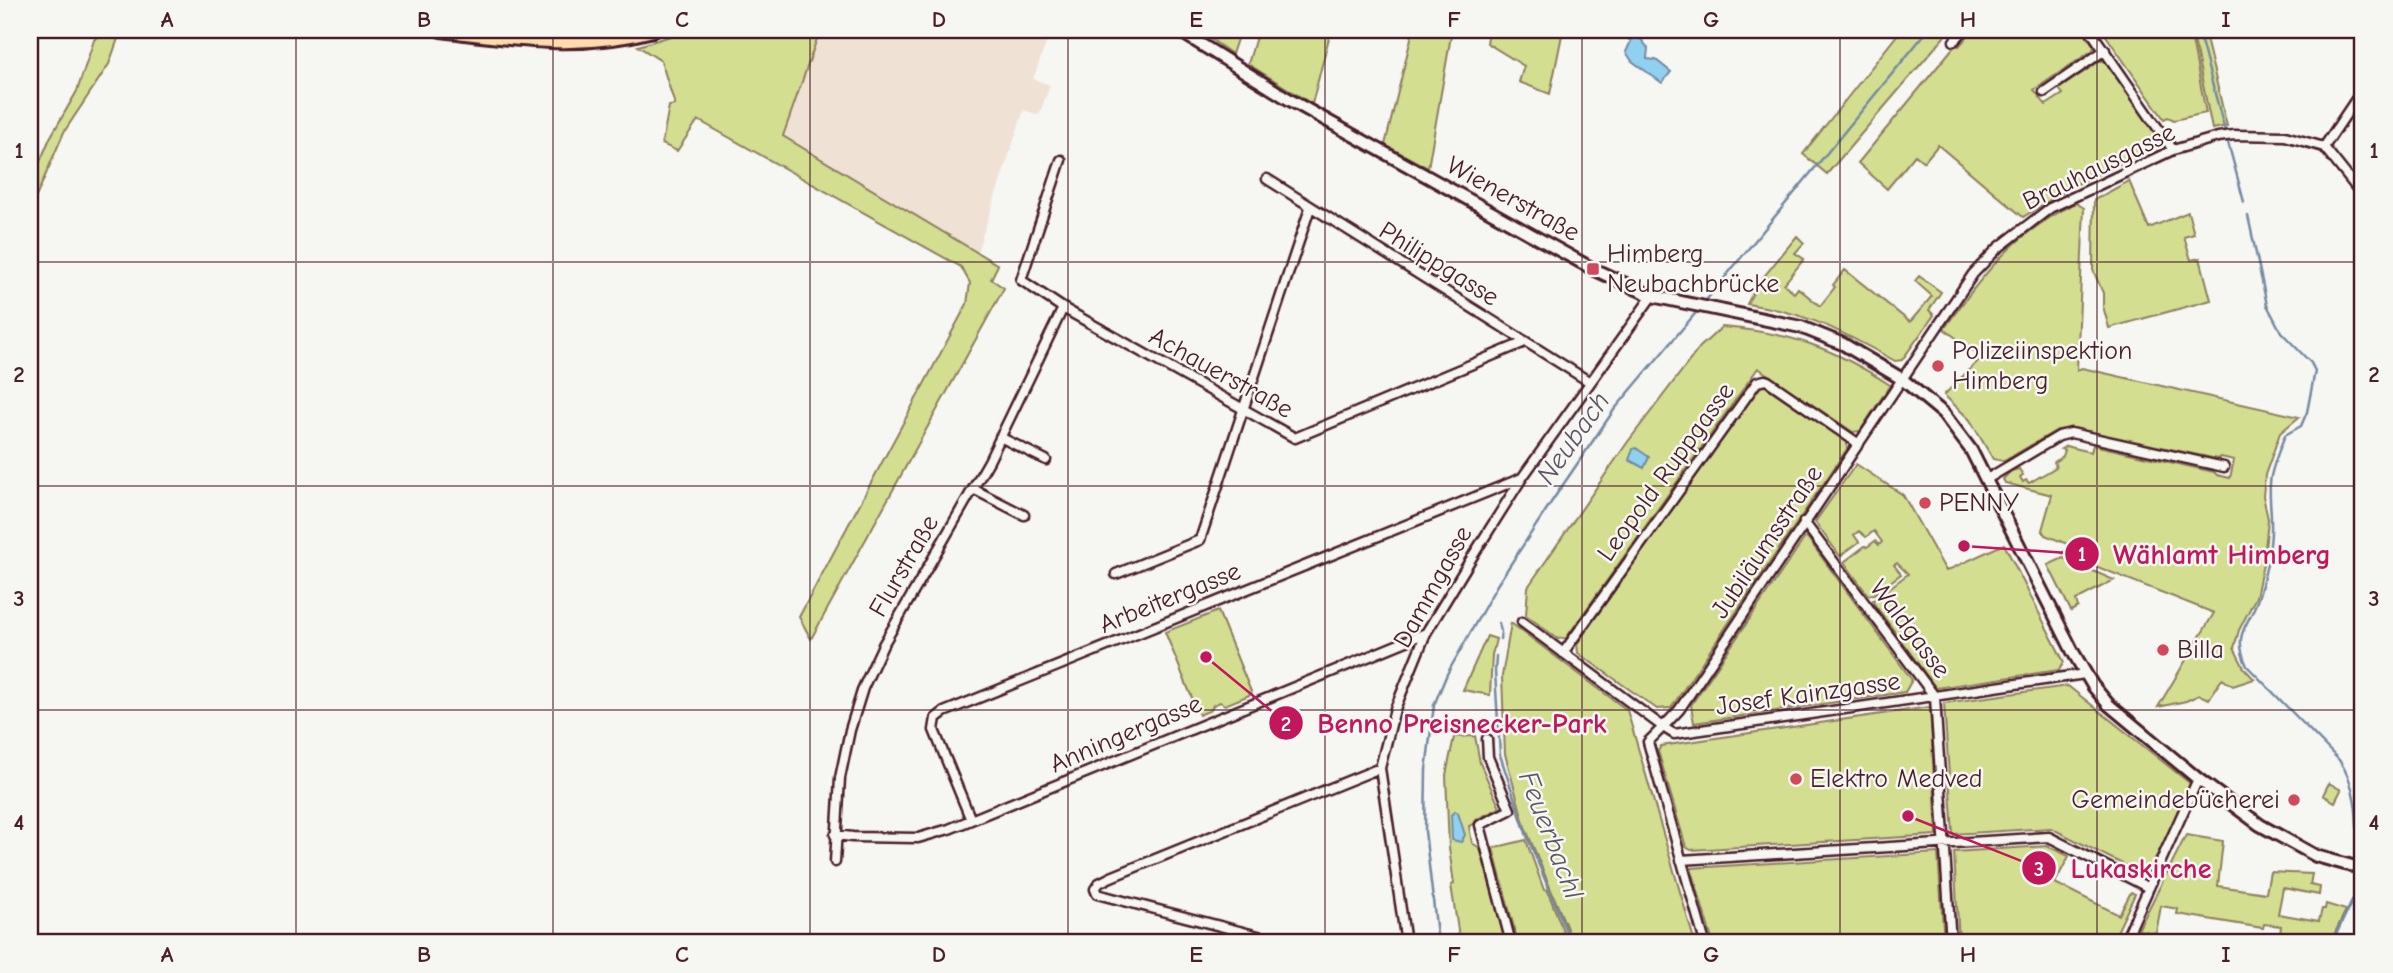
<svg xmlns="http://www.w3.org/2000/svg" width="2393" height="973" font-family="'Comic Neue',sans-serif">
<rect width="100%" height="100%" fill="#f6f6f2"/>
<filter id="ink" filterUnits="userSpaceOnUse"><feTurbulence type="fractalNoise" baseFrequency=".0143" numOctaves="2"/><feDisplacementMap in="SourceGraphic" scale="14" xChannelSelector="R" yChannelSelector="G"/><feConvolveMatrix kernelMatrix="1 2 1 2 8 2 1 2 1" color-interpolation-filters="sRGB"/></filter>
<g filter="url(#ink)">
<path fill="#efe2d5" d="M820,30H1051L1033,79L1050,85L1039,115L1024,110L977,252L783,136Z"/>
<path fill="#d3de91" stroke="#8e7e5e" stroke-width="2" d="M103,30H121L109,64L64,132L30,211V185L50,138L77,91L94,40Z
M690,30H820L783,136L998,265L991,279L1004,288L811,639L799,617L967,304L970,283L961,267L698,120L677,151L662,144L669,106L675,105L661,61L638,46Z
M1198,30H1240L1232,54Z
M1258,30H1331L1312,104L1248,64Z
M1413,30H1452L1428,168L1385,145Z
M1489,30H1563L1550,94L1519,82L1524,66L1487,43Z
M1901,30H1950L1827,174L1803,154Z
M1973,30H2083L2094,46L2093,50L2034,90L2046,105L2063,94L2059,89L2100,61H2105L2160,138L2158,146L2075,185L2023,217L1938,145L1924,162L1915,155L1887,189L1858,163L1957,43L1959,46Z
M2102,30H2190L2206,113L2174,120L2168,117L2164,119Z
M2192,30H2204L2227,126L2212,129Z
M2129,181L2149,228L2188,212L2194,234L2184,237L2191,260L2200,258L2211,300L2109,328L2103,306V293L2093,270L2094,200Z
M2076,203L2084,208L2077,370L2082,368L2299,417L2280,433L2265,475L2263,496L2268,519L2264,559L2256,597L2239,630L2234,648L2244,668L2254,679L2233,686L2222,679L2209,699L2199,695L2186,701L2158,707L2214,613L2062,553L2084,542L2076,539L2067,544L2045,535L2042,530L2052,495L2005,483L2003,479L2011,471L2019,469L2023,475L2020,477L2023,482L2026,480L2029,483L2056,467L2054,462L2063,456L2065,450L2061,449L2066,446L2091,452L2093,445L2214,472L2217,475L2230,478L2234,460L2221,457L2217,459L2074,428L2057,430L2004,461L1993,459L1970,420L1944,395L1982,357L1944,329C1982,275 2014,233 2076,203Z
M1797,236L1804,243L1795,253L1804,259L1784,284L1794,293L1798,288L1820,306L1835,287L1833,285L1845,270L1910,322L1932,296L1915,281L1919,276L1941,292L1929,310L1934,315L1902,360L1895,361C1843,332 1806,312 1747,304L1757,285Z
M1722,327C1791,333 1832,347 1890,385L1860,431L1853,432L1758,368L1566,638L1558,639L1526,615L1528,587L1627,443L1700,347Z
M1765,386L1847,442V449L1671,708L1657,709L1578,653L1577,644L1758,387Z
M1856,464L1903,495L1946,571L2004,544L2064,662L2059,670L1936,688L1872,601L1908,574L1897,563L1894,565L1901,574L1874,594L1868,595L1844,562L1865,546L1867,547L1875,541L1879,545L1882,542L1874,531L1866,537L1859,531L1854,535L1859,542L1840,556L1815,522Z
M1806,536L1912,680L1905,692L1694,723L1691,705Z
M2063,558L2114,580L2076,600L2078,607L2071,611L2048,565Z
M1218,611L1252,694L1225,705L1220,702L1213,705L1211,710L1199,715L1165,632Z
M1511,623L1627,710L1695,943H1573L1525,827L1505,754L1502,676Z
M1487,636L1496,639L1492,655L1490,695L1463,690Z
M2068,686L2192,785L2148,873H2140L2051,828L1953,834L1944,703Z
M1930,707L1937,835L1691,850L1686,847L1658,751L1661,746Z
M1475,736L1480,763L1500,808L1477,819L1474,824L1469,826L1472,843L1480,848L1506,943H1460L1451,885L1454,884L1449,848L1446,775L1454,737Z
M2329,783L2341,790L2335,802L2323,795Z
M2186,835L2223,841L2218,886L2266,893L2270,872L2312,874L2310,885L2320,887L2319,895L2283,888L2278,914L2319,921L2322,909H2325L2326,904L2346,910L2330,943H2279L2281,926L2264,924L2263,928L2177,914L2178,909L2161,906L2156,933L2138,930Z
M1526,840L1544,890H1547L1568,943H1518L1493,848Z
M2047,846L2069,856L2055,883L2119,915L2131,892L2135,894L2116,934L2114,943H1959L1954,852Z
M1938,853L1944,943H1713L1691,868Z"/>
<path fill="#90d1f1" stroke="#748aa2" stroke-width="2" d="M1616,30C1635,30 1636,33 1648,48L1647,59L1656,60L1671,72L1662,83L1632,61L1626,52L1631,41Z
M1636,448L1649,457L1644,468L1629,460L1633,449Z
M1455,811L1458,813L1465,835L1461,842L1452,840L1451,815Z"/>
<g fill="none" stroke-linecap="round" stroke-linejoin="round">
<path stroke="#748aa2" stroke-width="2.5" d="M2198,30L2244,202
M2248,216L2267,305L2281,332L2311,363L2315,371L2307,412L2301,426L2285,435C2280,448 2274,462 2271,476C2268,491 2271,505 2271,520C2272,544 2266,572 2259,595C2250,627 2231,631 2247,666L2339,760C2359,789 2357,824 2358,858
M1703,304L1928,30
M1499,623L1501,632L1500,639
M1496,656L1495,672L1500,755L1527,836L1571,943
M1438,943L1425,831L1426,770L1434,705L1447,674L1497,585L1554,498L1614,410L1699,309
M2332,943L2353,899"/>
<defs>
<path id="minor" d="M2090,30L2173,150
M1954,41L1964,30
M2044,92L2105,50
M2324,147L2363,89
M1061,160L1021,280L1063,308L1295,438L1525,342
M1267,179L1590,382
M1000,437L1046,460
M1987,479L2059,436L2071,433L2224,467
M973,489L1024,515
M1804,522L1935,697L1951,943
M1116,574L1200,540L1310,208
M1522,622L1663,727L1648,742L1705,943
M1563,653L1757,382L1765,380L1768,381L1859,444
M2085,674L1674,734L1663,727L1679,710L1973,274L1998,248L2050,208L2173,150L2218,137L2234,135L2285,136L2324,147L2363,196
M1487,739L1488,757L1510,810L1480,825L1511,943
M971,820L934,730L936,718L944,712L1522,478
M835,835L853,837L918,838L949,829L1426,633
M1681,860L2049,837L2149,888
M835,862L840,778L850,730L863,688L883,645L989,461L1063,308
M1285,943L1097,894L1095,889L1099,883L1111,877L1380,768
M1406,943L1380,768L1395,709L1426,633L1474,554L1522,478L1652,296
M2124,943L2198,779"/>
<path id="tertiary" d="M1178,30L1290,100L1593,269L1652,296L1801,327L1843,344L1902,379L1943,413L1971,450L2073,652L2093,686L2109,705L2198,779L2260,825L2316,856L2363,869"/>
<path id="primary" d="M441,30C516,39 578,50 653,30"/>
</defs>
<use href="#minor" stroke="#4a1f2b" stroke-width="13"/>
<use href="#tertiary" stroke="#4a1f2b" stroke-width="16"/>
<use href="#primary" stroke="#4a1f2b" stroke-width="18"/>
<use href="#minor" stroke="#f6f6f2" stroke-width="8"/>
<use href="#tertiary" stroke="#f6f6f2" stroke-width="10"/>
<use href="#primary" stroke="#fcdcab" stroke-width="12"/>
</g>
</g>
<path fill="none" stroke="#4a1f2b" stroke-width="2" stroke-opacity="0.55" d="M296,30V943M553,30V943M810,30V943M1068,30V943M1325,30V943M1582,30V943M1840,30V943M2097,30V943M30,262H2363M30,486H2363M30,710H2363"/>
<g fill="#d1495b" stroke="#f6f6f2" stroke-width="2.5">
<rect x="1586" y="262" width="14" height="14" rx="3.5"/>
<circle cx="1938" cy="366" r="7"/>
<circle cx="1925" cy="503" r="7"/>
<circle cx="2163" cy="650" r="7"/>
<circle cx="1796" cy="779" r="7"/>
<circle cx="2294" cy="800" r="7"/>
</g>
<g text-anchor="middle" dominant-baseline="central" stroke-width="5" stroke-linejoin="round" paint-order="stroke">
<g font-size="26" fill="#4a1f2b" stroke="#f6f6f2">
<text transform="translate(2099 167) rotate(-26)">Brauhausgasse</text>
<text transform="translate(1513 199) rotate(29)">Wienerstraße</text>
<text transform="translate(1439 264) rotate(32)">Philippgasse</text>
<text transform="translate(1221 373) rotate(29)">Achauerstraße</text>
<text transform="translate(1666 472) rotate(-54)">Leopold Ruppgasse</text>
<text transform="translate(1767 542) rotate(-56)">Jubiläumsstraße</text>
<text transform="translate(904 566) rotate(-60)">Flurstraße</text>
<text transform="translate(1433 587) rotate(-61)">Dammgasse</text>
<text transform="translate(1170 598) rotate(-22)">Arbeitergasse</text>
<text transform="translate(1910 629) rotate(53)">Waldgasse</text>
<text transform="translate(1808 694) rotate(-8)">Josef Kainzgasse</text>
<text transform="translate(1126 734) rotate(-23)">Anningergasse</text>
</g>
<g font-size="26" fill="#4a1f2b" stroke="#f6f6f2" text-anchor="start">
<text x="1607" y="254">Himberg<tspan x="1607" dy="30">Neubachbrücke</tspan></text>
<text x="1952" y="351">Polizeiinspektion<tspan x="1952" dy="30">Himberg</tspan></text>
<text x="1939" y="503">PENNY</text>
<text x="2177" y="650">Billa</text>
<text x="1810" y="779">Elektro Medved</text>
<text x="2280" y="800" text-anchor="end">Gemeindebücherei</text>
</g>
<g font-size="28" font-style="italic" fill="#5f5466" stroke="#f6f6f2">
<text transform="translate(1573 438) rotate(-55)">Neubach</text>
<text transform="translate(1551 835) rotate(69)">Feuerbachl</text>
</g>
</g>
<path fill="none" stroke="#c2185b" stroke-width="2.5" d="M1964 546L2082 554M1206 657L1286 723M1908 816L2039 868"/>
<g fill="#c2185b" stroke="#f6f6f2" stroke-width="2.5">
<circle cx="1964" cy="546" r="7"/>
<circle cx="1206" cy="657" r="7"/>
<circle cx="1908" cy="816" r="7"/>
<circle cx="2082" cy="554" r="18"/>
<circle cx="1286" cy="723" r="18"/>
<circle cx="2039" cy="868" r="18"/>
</g>
<g font-size="21" text-anchor="middle" font-weight="bold" fill="#fff">
<text x="2082" y="561">1</text>
<text x="1286" y="731">2</text>
<text x="2039" y="876">3</text>
</g>
<g font-size="28" text-anchor="middle" font-weight="bold" fill="#c2185b" stroke="#f6f6f2" stroke-width="5" stroke-linejoin="round" paint-order="stroke">
<text x="2222" y="564">Wählamt Himberg</text>
<text x="1462" y="733">Benno Preisnecker-Park</text>
<text x="2141" y="878">Lukaskirche</text>
</g>
<rect width="2393" height="973" fill="none" stroke="#f6f6f2" stroke-width="77"/>
<rect x="38" y="38" width="2316" height="896" fill="none" stroke="#4a1f2b" stroke-width="2.5"/>
<g font-size="23" text-anchor="middle" font-weight="bold" fill="#4a1f2b">
<text x="167" y="27">A</text>
<text x="424" y="27">B</text>
<text x="682" y="27">C</text>
<text x="939" y="27">D</text>
<text x="1196" y="27">E</text>
<text x="1454" y="27">F</text>
<text x="1711" y="27">G</text>
<text x="1968" y="27">H</text>
<text x="2226" y="27">I</text>
<text x="19" y="158">1</text>
<text x="2374" y="158">1</text>
<text x="19" y="382">2</text>
<text x="2374" y="382">2</text>
<text x="19" y="606">3</text>
<text x="2374" y="606">3</text>
<text x="19" y="830">4</text>
<text x="2374" y="830">4</text>
<text x="167" y="962">A</text>
<text x="424" y="962">B</text>
<text x="682" y="962">C</text>
<text x="939" y="962">D</text>
<text x="1196" y="962">E</text>
<text x="1454" y="962">F</text>
<text x="1711" y="962">G</text>
<text x="1968" y="962">H</text>
<text x="2226" y="962">I</text>
</g>
</svg>
